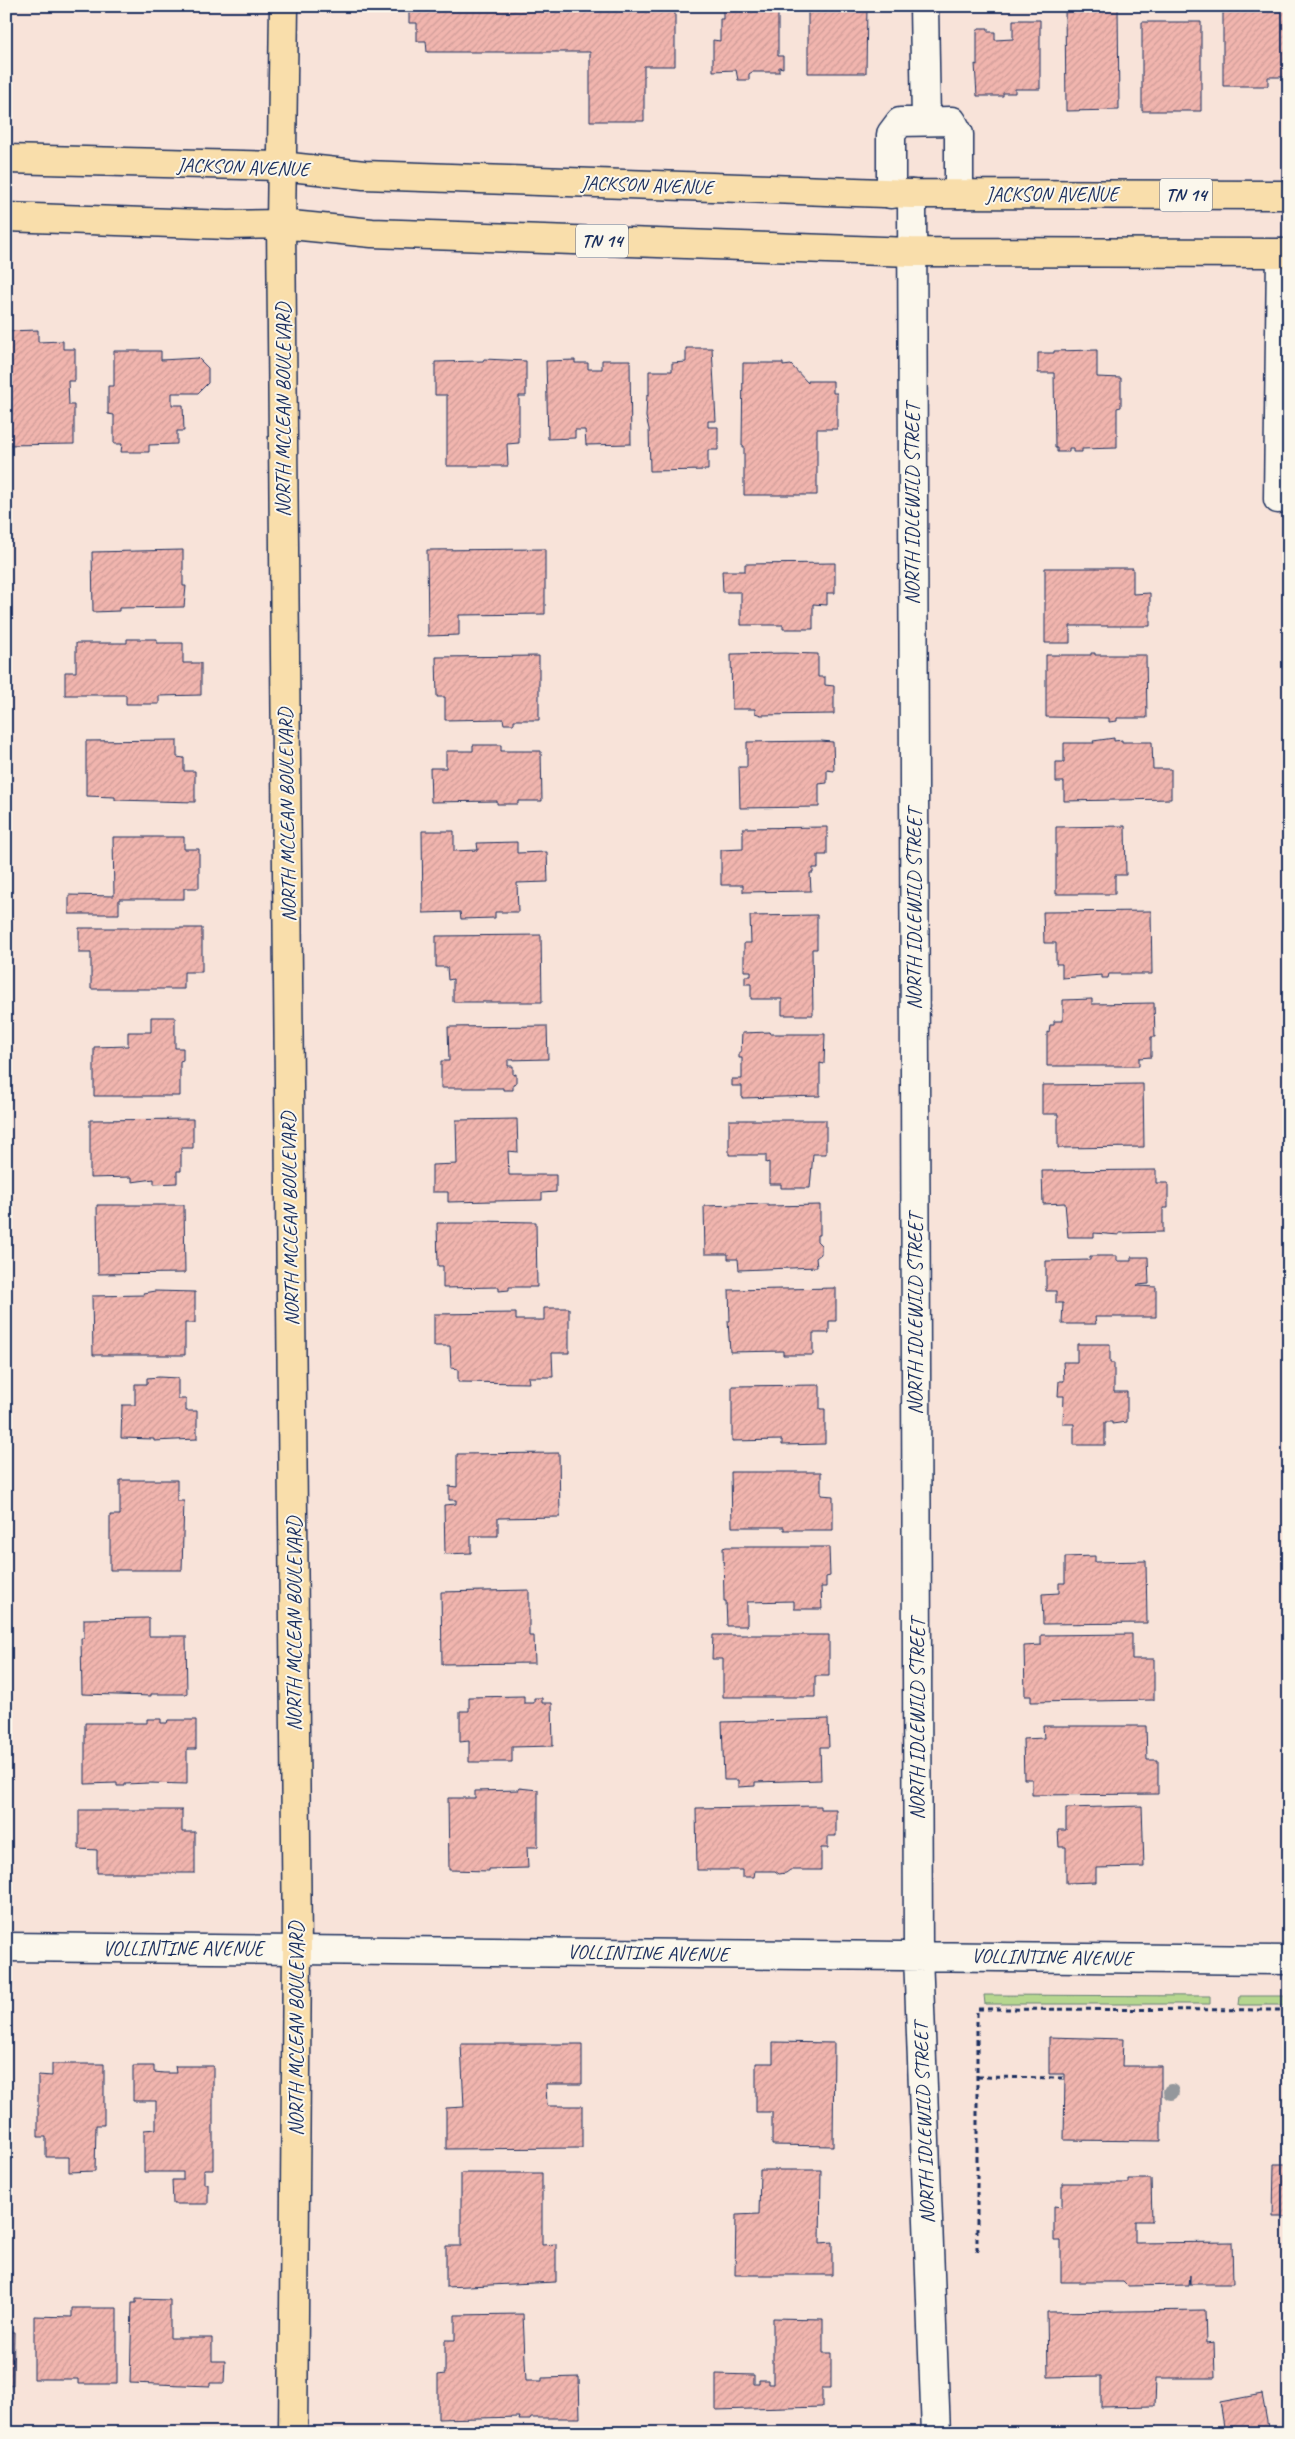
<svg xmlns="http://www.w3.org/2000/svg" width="1295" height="2439" font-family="Caveat,sans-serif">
<defs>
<pattern id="grass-tufts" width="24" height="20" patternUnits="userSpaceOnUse" patternTransform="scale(1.25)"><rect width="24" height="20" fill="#b6d68f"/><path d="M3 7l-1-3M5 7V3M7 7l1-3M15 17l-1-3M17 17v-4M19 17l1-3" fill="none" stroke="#9cb87e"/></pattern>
<pattern id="building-hatch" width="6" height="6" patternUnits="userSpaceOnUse" patternTransform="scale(1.25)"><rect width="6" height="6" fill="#f1b5ae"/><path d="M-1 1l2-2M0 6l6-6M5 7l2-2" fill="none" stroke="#ce9c98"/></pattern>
</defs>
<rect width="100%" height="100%" fill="#f8e3d9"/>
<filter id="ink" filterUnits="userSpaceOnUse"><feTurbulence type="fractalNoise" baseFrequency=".02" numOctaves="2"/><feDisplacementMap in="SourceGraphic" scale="10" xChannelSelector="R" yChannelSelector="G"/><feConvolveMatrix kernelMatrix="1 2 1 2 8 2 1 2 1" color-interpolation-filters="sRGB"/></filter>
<g filter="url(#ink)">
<path fill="url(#grass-tufts)" stroke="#688276" d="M984,1995L1210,1996V2004H985Z
M1240,1996H1289V2005H1239Z"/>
<path fill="url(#building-hatch)" stroke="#1b2f5e" d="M409,6H675V66H644V121H590V52H427L426,41H417V23H409Z
M723,6H778V56H783V68L779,67V72H752L749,74V80H738L736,70L713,71V40L720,41V19H723Z
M808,6H867L866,73H808Z
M1065,6H1118L1119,110L1066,111Z
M1223,6H1288V77H1268V86H1223Z
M1013,20H1040V89H1015V93H1003V96H977L975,64L977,65V32L979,28H988V32H995V40L1013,39Z
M1142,22H1201V111H1142Z
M38,330V342L63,341V349H75V381H68L69,405H74V444L6,445V331Z
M686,348H712L716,421H708V427H718V450H708V470L650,471L649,429L646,417L647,394L649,395V371H672V363L686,362Z
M1097,350V377L1121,378V407L1117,408V448L1082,449V452H1073V448H1069V452H1057V448H1055L1054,373H1038V353H1054V351Z
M114,351H161V360L198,358L208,368V383L198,393H172V405H183L184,431H177V444L149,445V452H121L122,444H114V415L108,414V386H114Z
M484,359L526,361V396H519V443L507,444L508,466H447V395H435V362L483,361Z
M575,360V363H588V369H602V360H630L631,444L586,445L585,430H575V438L548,439L546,361Z
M743,363H783V366L791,365L808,383V381H833V393H837V429H817V495H744V446H742Z
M545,549V614L459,615V635L428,636L427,550Z
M183,550V586H186L184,607L119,608V611L93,612L92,552Z
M835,563V593H827V605L813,604V629H783V625H741V592H723L722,571H745V564Z
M1045,568H1133V594L1150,593V626H1070V643H1045Z
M127,639H157V643H183V663H201V695L159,696V704H126V695H65V672H76V643H127Z
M785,653L818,654V677H825V685L834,686V714L761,715L755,713V709H732L731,654Z
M1091,653H1095V655H1146L1147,718H1117V721L1109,722V718L1046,717V655H1091Z
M539,656V720H514V724H504L503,719L445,720V697H437L436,657Z
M1114,738V741L1122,740V742H1152L1153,769H1171V799L1064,801V782H1056V762H1064V743H1094L1093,741Z
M177,740V757L184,758V771H195V802L115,800V797L86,796V741Z
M821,741L833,742L834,771L827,770V783L819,784V807L740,808L739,767H747V742Z
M473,745H501V751H541L542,801H518V804H497V801L431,802L430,768H446V751H473Z
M1125,826L1126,875H1115V894H1056V827Z
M827,827V855H818V868H813V873H810L811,891L743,892V885H721V850L743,849V828Z
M422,831H454V851L478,850L477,843L517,842V853L547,852L548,882L517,883L518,912H495V918L461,919L460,912L423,913Z
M113,837H184V849H199V888H184V899H119V914H69V895L114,896Z
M1151,911L1152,974H1109L1108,978H1102V975L1062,978V964H1056V943H1044L1043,912Z
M817,915V949H812L813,1015H782V999H751V984H745V976H751V971H744V943H751L750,916Z
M79,928H202V972H184V989H91V953H79Z
M541,935L542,1002H453V979L448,980L447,967H436V936Z
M1092,999V1004L1154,1003L1155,1037H1151V1057L1139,1058V1066H1047V1032L1049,1033L1050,1025H1054V1021H1063V1000Z
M151,1017H175V1048H183V1060L180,1061V1096H94V1047L128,1046V1032H151Z
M547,1026L548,1059L508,1060V1066H513V1075L516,1074V1083L513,1084V1090H503V1088H441V1061H449L448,1027Z
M770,1032V1034H825L824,1064L820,1063V1096L742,1098V1086H732V1079H742V1058H739V1052H741L742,1033Z
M1143,1084L1144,1147L1058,1148V1114H1042V1085Z
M193,1119V1148H181V1171H177V1183L154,1184V1179L132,1182V1177L90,1178V1120Z
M517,1119L518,1152L508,1151L509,1175H556V1192L542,1193V1200L448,1202V1192H432V1165L457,1164L456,1120Z
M729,1120H826V1154H813L810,1188H781V1184H769V1162L766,1163V1155H729Z
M1156,1170V1183H1168V1208H1163V1232L1119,1233V1235L1094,1233V1237H1068L1065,1203L1043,1204L1042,1171Z
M768,1204V1206L820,1205V1235H817V1241L821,1245V1254L816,1258L817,1267L739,1270L738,1259H728V1254H705L704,1206Z
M97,1205H184L185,1273L98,1274Z
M475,1221L536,1222L537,1287H509V1290L499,1291V1287L443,1288V1266H438L437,1223H474Z
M1090,1256H1117V1261H1131V1257H1148L1149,1284L1137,1285L1138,1286L1156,1287V1317H1095L1096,1324H1062L1063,1303H1056V1291H1046V1261L1090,1260Z
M836,1288V1321H829V1333H813V1355H783V1351L730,1352L728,1321H730L729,1290Z
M155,1291L195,1292V1323H185V1355H93L92,1296L144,1295L143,1293Z
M544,1308H569V1353H552L553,1377H528L529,1383L458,1382V1369L451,1368L450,1346H434V1314L516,1313V1320H544Z
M1077,1344H1110V1363H1114V1392H1127V1422L1112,1424V1422H1105V1445H1074V1424H1063L1064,1396H1058L1059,1381H1064L1063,1362H1077Z
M159,1377L178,1378V1399H186V1411H197V1439L154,1441V1439L121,1438L122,1405H135V1384H147V1378Z
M820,1385V1409H825V1444L782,1445V1440L732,1441V1386Z
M559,1453L560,1517L498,1518V1536H471V1553L445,1554L444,1505L456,1504V1500H449V1486L457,1487V1454Z
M731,1472H821V1495L833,1496V1530H784V1527H732Z
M120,1480H177V1501H184L182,1570H110V1515H120Z
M726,1547H829L830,1576L826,1577V1587H821L822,1609H794V1601L747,1602V1626H727L726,1601H724L723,1548Z
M1095,1556V1562L1146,1561L1147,1623L1043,1624L1042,1594L1059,1593V1583H1065V1557Z
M529,1590V1636H534L535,1663L442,1664L441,1592Z
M149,1618V1636H186L187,1694H151V1696L82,1694L81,1638H84V1619Z
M1132,1634V1659H1154V1700L1031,1702V1696H1025L1024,1646L1041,1645V1635Z
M713,1635H829V1676H815V1697H723V1659H712Z
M524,1696V1703H534V1698H542V1703H552L553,1746L512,1747V1762H469V1741L460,1742V1711H469V1697Z
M147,1719H161V1723H167L168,1720H196V1749H187V1784L149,1783L125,1784V1786H117V1783L85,1784V1723H147Z
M828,1719L829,1747H820L821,1780L755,1782V1786L738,1787V1780H724L722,1722Z
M1043,1726H1146L1147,1760H1158V1794L1032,1795V1779H1024L1023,1739L1044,1738Z
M519,1788L538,1790V1847H527L528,1868L489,1869V1871L449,1870L448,1798H475V1791L519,1790Z
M816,1806H821V1809H836V1836H828V1848H821V1870H790L786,1873L779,1874L775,1871H755L754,1877H742V1870H697L696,1808Z
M1142,1806L1144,1867L1096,1868V1882L1066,1883V1847H1059L1058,1830H1066V1808Z
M79,1810H182V1832H195V1873H97V1850L79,1849Z
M1049,2037L1123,2039L1122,2066H1161V2141L1064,2140L1065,2074H1049Z
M773,2042L834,2043L833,2146L772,2145V2112H756V2063H773Z
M461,2044H582V2084H546L547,2106H582V2148L446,2149V2108L464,2107Z
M6,2063L8,2125H6Z
M52,2064H104V2125H96L95,2171L69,2172V2157H46V2137H38V2075L52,2076Z
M133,2066H154V2072L164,2073H176L175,2066H213V2170H204V2184H208V2204H173L172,2180H183V2172H144V2130L156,2129V2101H133Z
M1274,2164H1289V2217H1273Z
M760,2170H821L820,2243L832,2242V2275H735L736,2215L759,2214Z
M461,2173H542V2245L556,2244V2282L446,2287V2246H461Z
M1128,2179H1151L1152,2221H1135V2243L1232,2242L1233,2284H1190V2275L1189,2285L1127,2286L1123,2282H1061V2241H1054V2206L1062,2207V2183H1128Z
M136,2299L170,2300V2338H212V2361H225L224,2383H210V2386L130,2383L132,2303H136Z
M72,2308H117V2384H78V2379H34V2316L72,2317Z
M1205,2310L1206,2343L1214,2342L1215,2378H1156L1155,2406L1101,2407V2376L1048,2377L1047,2312Z
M523,2314L526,2381H542V2378L579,2377L580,2418H531L530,2420H519L520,2417L438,2419V2375L445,2374V2340H455V2315Z
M773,2318L823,2319V2353H831V2388H822V2407L716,2410V2374L754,2375V2384H759V2380H768V2384H773Z
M6,2332H14L13,2385L10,2384L9,2398H6Z
M1262,2394L1269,2433H1225L1220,2402Z"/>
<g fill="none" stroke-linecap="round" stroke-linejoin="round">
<defs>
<path id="minor" d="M924,6L926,121
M891,194V134L900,122L952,121L959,134V194
M912,194L918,1955L936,2433
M1278,499L1281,253
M6,1947L1289,1960"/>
<path id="major" d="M284,6L281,224L297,1949L293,2433
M6,159L281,166L364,175L912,194L1289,195
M6,217L228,225L281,224L372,233L911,252L1289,253"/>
</defs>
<use href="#minor" stroke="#1b2f5e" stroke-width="31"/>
<use href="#major" stroke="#1b2f5e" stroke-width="31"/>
<path stroke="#1b2f5e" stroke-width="3" stroke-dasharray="5 4" stroke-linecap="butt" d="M977,2077L1065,2078
M977,2251V2009L1289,2010"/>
<use href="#minor" stroke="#fbf7ec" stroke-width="28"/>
<use href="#major" stroke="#f9deab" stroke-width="28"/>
</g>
<circle fill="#94979c" cx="1171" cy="2092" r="8"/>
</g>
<g text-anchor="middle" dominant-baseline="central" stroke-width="4" stroke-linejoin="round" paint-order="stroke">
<g fill="#fbf7ec" stroke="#5e6b89" stroke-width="1">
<rect x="1160" y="178.5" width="52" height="33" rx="4"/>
<rect x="576" y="224.5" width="52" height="33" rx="4"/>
</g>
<g font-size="19" font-weight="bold" fill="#1b2f5e">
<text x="1186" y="195">TN 14</text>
<text x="602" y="241">TN 14</text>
</g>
<g font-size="20" fill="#1b2f5e" stroke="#fbf7ec">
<text transform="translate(243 167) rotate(2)">JACKSON AVENUE</text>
<text transform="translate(647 185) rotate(2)">JACKSON AVENUE</text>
<text x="1052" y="194">JACKSON AVENUE</text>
<text transform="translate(283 410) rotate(-90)">NORTH MCLEAN BOULEVARD</text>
<text transform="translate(912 504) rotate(-90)">NORTH IDLEWILD STREET</text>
<text transform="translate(287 815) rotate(-91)">NORTH MCLEAN BOULEVARD</text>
<text transform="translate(914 909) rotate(-90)">NORTH IDLEWILD STREET</text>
<text transform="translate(290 1219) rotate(-91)">NORTH MCLEAN BOULEVARD</text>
<text transform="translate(915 1314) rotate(-90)">NORTH IDLEWILD STREET</text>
<text transform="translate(294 1624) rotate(-90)">NORTH MCLEAN BOULEVARD</text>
<text transform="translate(917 1719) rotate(-90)">NORTH IDLEWILD STREET</text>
<text x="183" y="1948">VOLLINTINE AVENUE</text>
<text transform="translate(648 1953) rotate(1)">VOLLINTINE AVENUE</text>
<text transform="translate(1052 1957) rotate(1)">VOLLINTINE AVENUE</text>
<text transform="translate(296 2029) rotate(-90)">NORTH MCLEAN BOULEVARD</text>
<text transform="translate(924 2123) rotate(-92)">NORTH IDLEWILD STREET</text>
</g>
</g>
<rect width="1295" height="2439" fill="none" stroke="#fbf7ec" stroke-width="25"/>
<rect x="12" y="12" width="1270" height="2414" fill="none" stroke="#1b2f5e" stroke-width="2" filter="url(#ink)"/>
</svg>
